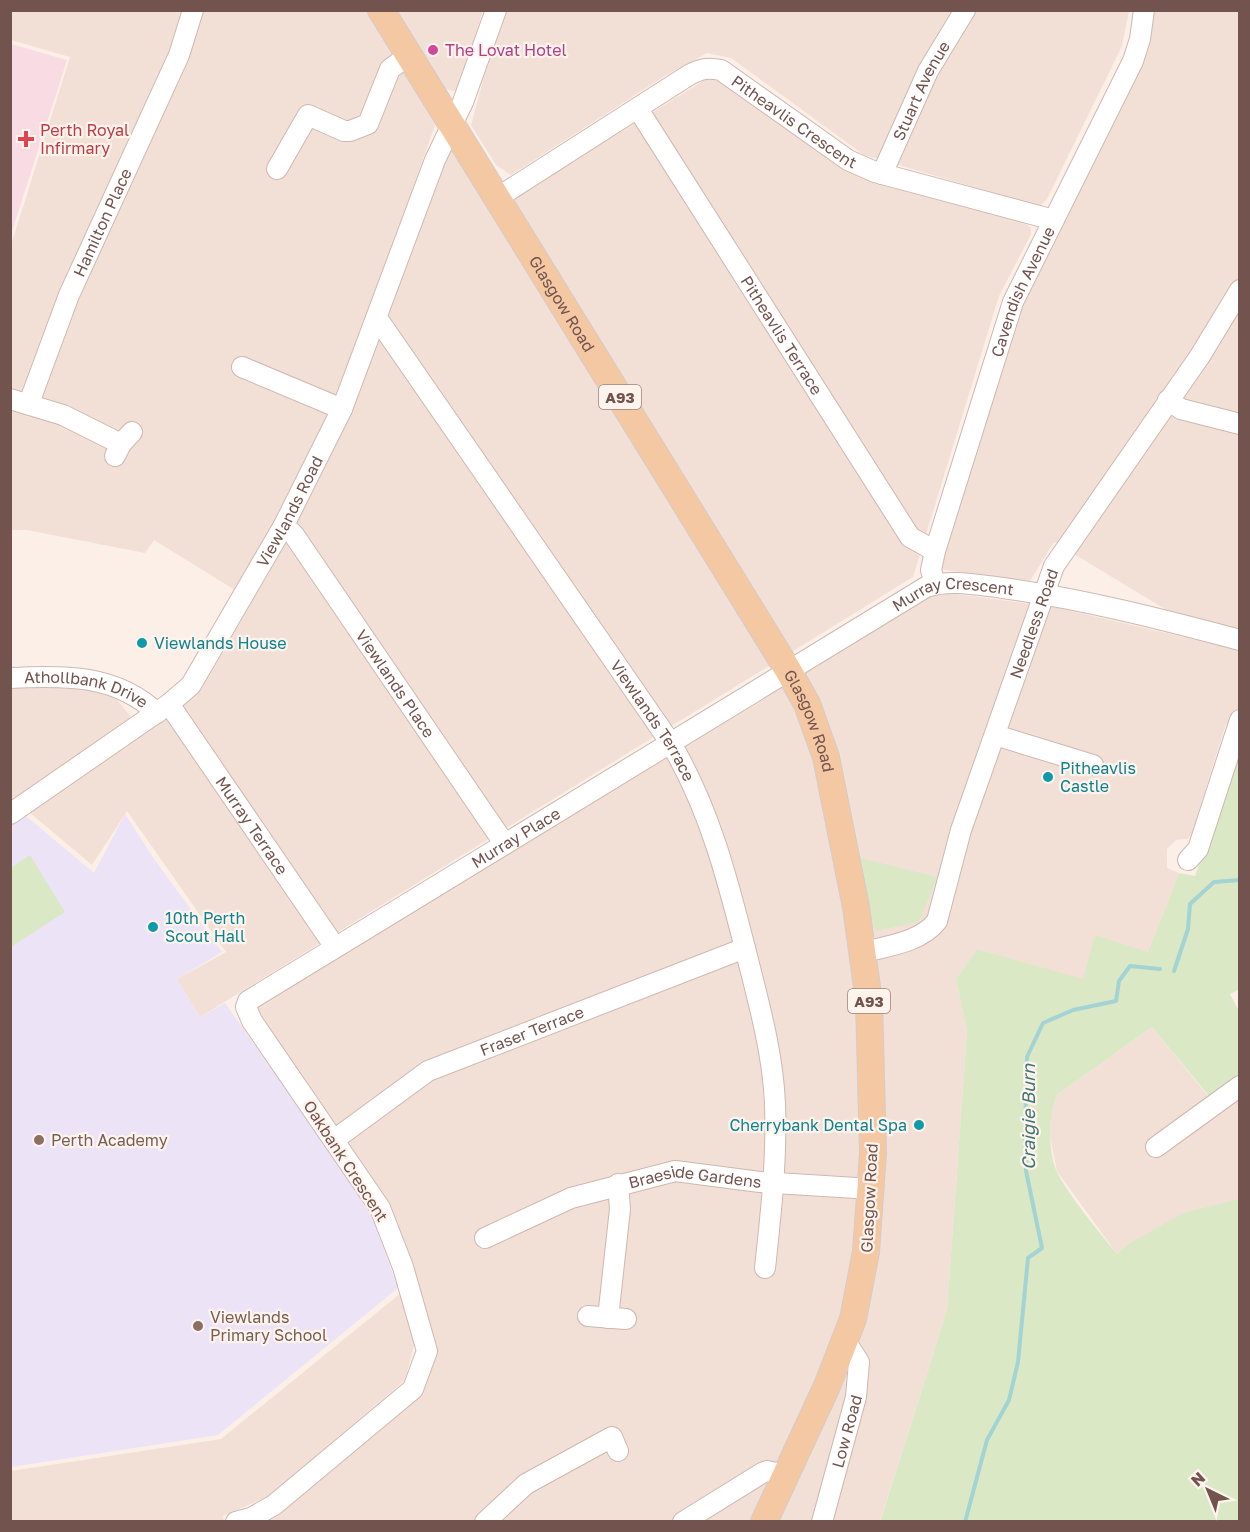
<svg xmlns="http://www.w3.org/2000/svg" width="1250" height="1532" font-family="'Golos Text',sans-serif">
<rect width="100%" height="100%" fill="#fbefe7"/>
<path fill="#f2e0d6" d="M11,11H369L435,125L367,320L337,394L295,483L235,590L154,540L145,553L27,530H11V245L70,57L11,40Z
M394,11H483L458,92L439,87Z
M502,11H1129L1122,46L1047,199L1040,206L864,155L731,58L707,53L663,77L511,175L496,165L471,125Z
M1150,11H1239V630L1165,609L1054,542L1030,581L945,570L940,567L1021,303Z
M711,76L864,178L1026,224L1031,228V234L999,296L913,577L200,1017L177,979L226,952L127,811L92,865L29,812L201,690L284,547L381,337L446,141L492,212Z
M934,591L1054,607L1239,650V728L1226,724L1191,835L1187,839L1176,840L1167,849V868L1179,873L1148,952L1084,980L977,949L956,979L967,1031L947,1310L880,1521H259L428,1369L408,1262L255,1007Z
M11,670L113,695L131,717L11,802Z
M1152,1027L1208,1096L1239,1075V1199L1127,1245L1117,1254L1057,1171L1050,1136L1051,1106L1057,1095Z
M401,1293L416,1338L405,1380L269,1496L223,1516L224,1521L11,1522V1471L221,1439Z"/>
<path fill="#ece3f7" d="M125,814L154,859L222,952L177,979L200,1017L225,1003L360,1195L375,1225L398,1288L218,1435L11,1467V826L26,816L94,873Z"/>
<path fill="#f8dbe3" d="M11,44L67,60L11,234L10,44Z"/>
<path fill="#dae8c6" d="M1239,747L1240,989L1230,994L1239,1011V1075L1209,1096L1152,1027L1057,1095C1048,1113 1048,1153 1057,1172C1068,1195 1100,1233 1117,1254L1127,1245L1183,1213L1239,1199V1521L880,1522L947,1310L967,1031L956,979L977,949L1083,979L1095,935L1148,952L1179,873L1195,876Z
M30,855L65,912L11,947V868Z
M861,858L937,877L921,918L917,922L877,931L873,925Z"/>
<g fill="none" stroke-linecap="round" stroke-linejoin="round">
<path stroke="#a3d4d3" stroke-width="4" d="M1174,971L1188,929L1190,904L1214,882L1240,880
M965,1522L987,1440L1009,1400L1018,1362L1028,1258L1042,1248L1026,1171L1025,1134L1027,1057L1043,1023L1073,1010L1116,1001L1119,981L1130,966L1160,969"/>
<defs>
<g id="minor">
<path id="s1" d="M638,109L910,537L935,551"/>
<path d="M277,169L308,115L344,131H350L368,124L390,69L409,55"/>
<path id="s2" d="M882,174L928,71L965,10"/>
<path id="s3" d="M497,198L689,75C701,69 707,67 721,70L848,160L875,172L1054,220"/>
<path id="s4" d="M377,318L670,742C710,809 728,881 747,956C759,1004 773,1054 775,1104C777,1159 771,1213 765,1268"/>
<path d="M242,367L342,409"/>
<path d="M10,399L63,415L121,444"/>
<path d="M1168,400L1181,409L1240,424"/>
<path id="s5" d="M29,403L69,295L179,55L193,10"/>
<path d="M115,456L121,444L132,432"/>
<path id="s6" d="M284,525L294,535L504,843"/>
<path id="s7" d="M935,584L931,570L935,551L1013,302L1133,61L1140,39L1144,10"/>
<path id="s8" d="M10,678C63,675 116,674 157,713"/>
<path id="s9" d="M169,704L335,947"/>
<path d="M995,735L1093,765"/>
<path id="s10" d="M10,814L169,704L191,685L284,525L342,409L435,160L463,102L496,10"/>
<path d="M1188,860L1198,849L1240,720"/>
<path id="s11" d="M864,952C888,946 921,942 937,921L961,830L1054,566L1200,356L1240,290"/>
<path id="s12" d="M334,1140L428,1071L745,948"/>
<path d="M1156,1147L1240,1086"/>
<path id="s13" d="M485,1238L571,1198L675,1171L760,1182L872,1189"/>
<path d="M588,1316L626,1319"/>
<path d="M608,1318L620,1209L618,1184"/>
<path id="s14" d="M236,1522L251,1518L274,1505L413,1389L427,1351L403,1267L380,1208L252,1021L246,1007L248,1001L926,587C951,579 977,585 1003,588C1083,599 1161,619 1240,640"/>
<path d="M485,1522L526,1484L612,1437L618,1451"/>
<path d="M683,1522L762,1473L767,1471L786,1475"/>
<path id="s15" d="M822,1522L856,1397L859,1362L846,1342"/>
</g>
<g id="major">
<path id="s16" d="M381,10L788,670L807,704L826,757L856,907L869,1002L873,1153L866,1252L853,1319L827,1386L764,1522"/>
</g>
</defs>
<use href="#minor" stroke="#ceb8b1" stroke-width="22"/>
<use href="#major" stroke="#d5cbca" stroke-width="28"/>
<use href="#minor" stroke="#fff" stroke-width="20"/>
<use href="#major" stroke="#f5c8a4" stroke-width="26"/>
</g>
<circle fill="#d1479c" stroke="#fef4ed" stroke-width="2" cx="433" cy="50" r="6"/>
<path fill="#e0444e" stroke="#fef4ed" stroke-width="2" d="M23 130h6v6h6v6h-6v6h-6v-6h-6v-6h6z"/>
<g fill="#0f9aa8" stroke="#fef4ed" stroke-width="2">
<circle cx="142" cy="643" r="6"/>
<circle cx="1048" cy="777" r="6"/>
<circle cx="153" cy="927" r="6"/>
<circle cx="919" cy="1125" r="6"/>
</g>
<g fill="#8d6e63" stroke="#fef4ed" stroke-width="2">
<circle cx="39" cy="1140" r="6"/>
<circle cx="198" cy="1326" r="6"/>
</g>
<g text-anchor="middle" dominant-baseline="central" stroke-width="4.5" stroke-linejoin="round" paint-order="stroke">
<g fill="#fef4ed" stroke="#9d837d" stroke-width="1.5">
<rect x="599" y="385" width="42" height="24" rx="4.5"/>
<rect x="848" y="989" width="42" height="24" rx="4.5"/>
</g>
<g font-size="15" font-weight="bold" fill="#73534d">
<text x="620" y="397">A93</text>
<text x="869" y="1001">A93</text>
</g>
<g font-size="16" fill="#b23c85" stroke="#fef4ed" text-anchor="start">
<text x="445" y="50">The Lovat Hotel</text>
</g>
<g font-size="16" fill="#73534d" stroke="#fef4ed">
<text stroke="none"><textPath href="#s2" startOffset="92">Stuart Avenue</textPath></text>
<text stroke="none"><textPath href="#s3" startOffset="351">Pitheavlis Crescent</textPath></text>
<text stroke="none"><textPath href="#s5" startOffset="195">Hamilton Place</textPath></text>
<text stroke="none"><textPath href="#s7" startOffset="308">Cavendish Avenue</textPath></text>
<text stroke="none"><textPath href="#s16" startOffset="345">Glasgow Road</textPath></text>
<text stroke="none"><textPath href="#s1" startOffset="268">Pitheavlis Terrace</textPath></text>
<text stroke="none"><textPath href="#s10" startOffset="422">Viewlands Road</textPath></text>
<text stroke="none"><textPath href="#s14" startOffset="1482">Murray Crescent</textPath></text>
<text stroke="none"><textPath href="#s11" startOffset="394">Needless Road</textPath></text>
<text stroke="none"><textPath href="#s6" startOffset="194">Viewlands Place</textPath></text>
<text stroke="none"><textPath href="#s8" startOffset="78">Athollbank Drive</textPath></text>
<text stroke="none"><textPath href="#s4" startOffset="488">Viewlands Terrace</textPath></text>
<text stroke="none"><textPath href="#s16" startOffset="831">Glasgow Road</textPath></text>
<text stroke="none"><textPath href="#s9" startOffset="147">Murray Terrace</textPath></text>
<text stroke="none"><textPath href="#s14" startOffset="976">Murray Place</textPath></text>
<text stroke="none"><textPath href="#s12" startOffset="228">Fraser Terrace</textPath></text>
<text transform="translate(346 1161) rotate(57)">Oakbank Crescent</text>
<text stroke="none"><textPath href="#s13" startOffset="222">Braeside Gardens</textPath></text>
<text transform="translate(869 1198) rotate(-87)">Glasgow Road</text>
<text stroke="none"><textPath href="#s15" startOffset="94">Low Road</textPath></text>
</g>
<g font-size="16" fill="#be3a42" stroke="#fef4ed" text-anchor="start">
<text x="40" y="130">Perth Royal<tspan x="40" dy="18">Infirmary</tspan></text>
</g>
<g font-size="16" fill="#0d838f" stroke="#fef4ed" text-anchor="start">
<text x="154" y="643">Viewlands House</text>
<text x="1060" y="768">Pitheavlis<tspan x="1060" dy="18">Castle</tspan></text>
<text x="165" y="918">10th Perth<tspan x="165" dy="18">Scout Hall</tspan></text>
<text x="907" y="1125" text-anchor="end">Cherrybank Dental Spa</text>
</g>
<g font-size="16" fill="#785e54" stroke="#fef4ed" text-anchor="start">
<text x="51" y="1140">Perth Academy</text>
<text x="210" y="1317">Viewlands<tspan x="210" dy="18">Primary School</tspan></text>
</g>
<g font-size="18" font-style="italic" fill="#427776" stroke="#fef4ed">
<text transform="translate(1028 1117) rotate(-90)">Craigie Burn</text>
</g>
</g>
<rect width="1250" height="1532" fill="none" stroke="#73534d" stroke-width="24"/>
<g transform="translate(1208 1490) rotate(317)" stroke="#fef4ed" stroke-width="4.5" paint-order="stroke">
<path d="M0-4.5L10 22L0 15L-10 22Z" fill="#73534d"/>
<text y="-9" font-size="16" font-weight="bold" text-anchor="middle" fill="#73534d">N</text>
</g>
</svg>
